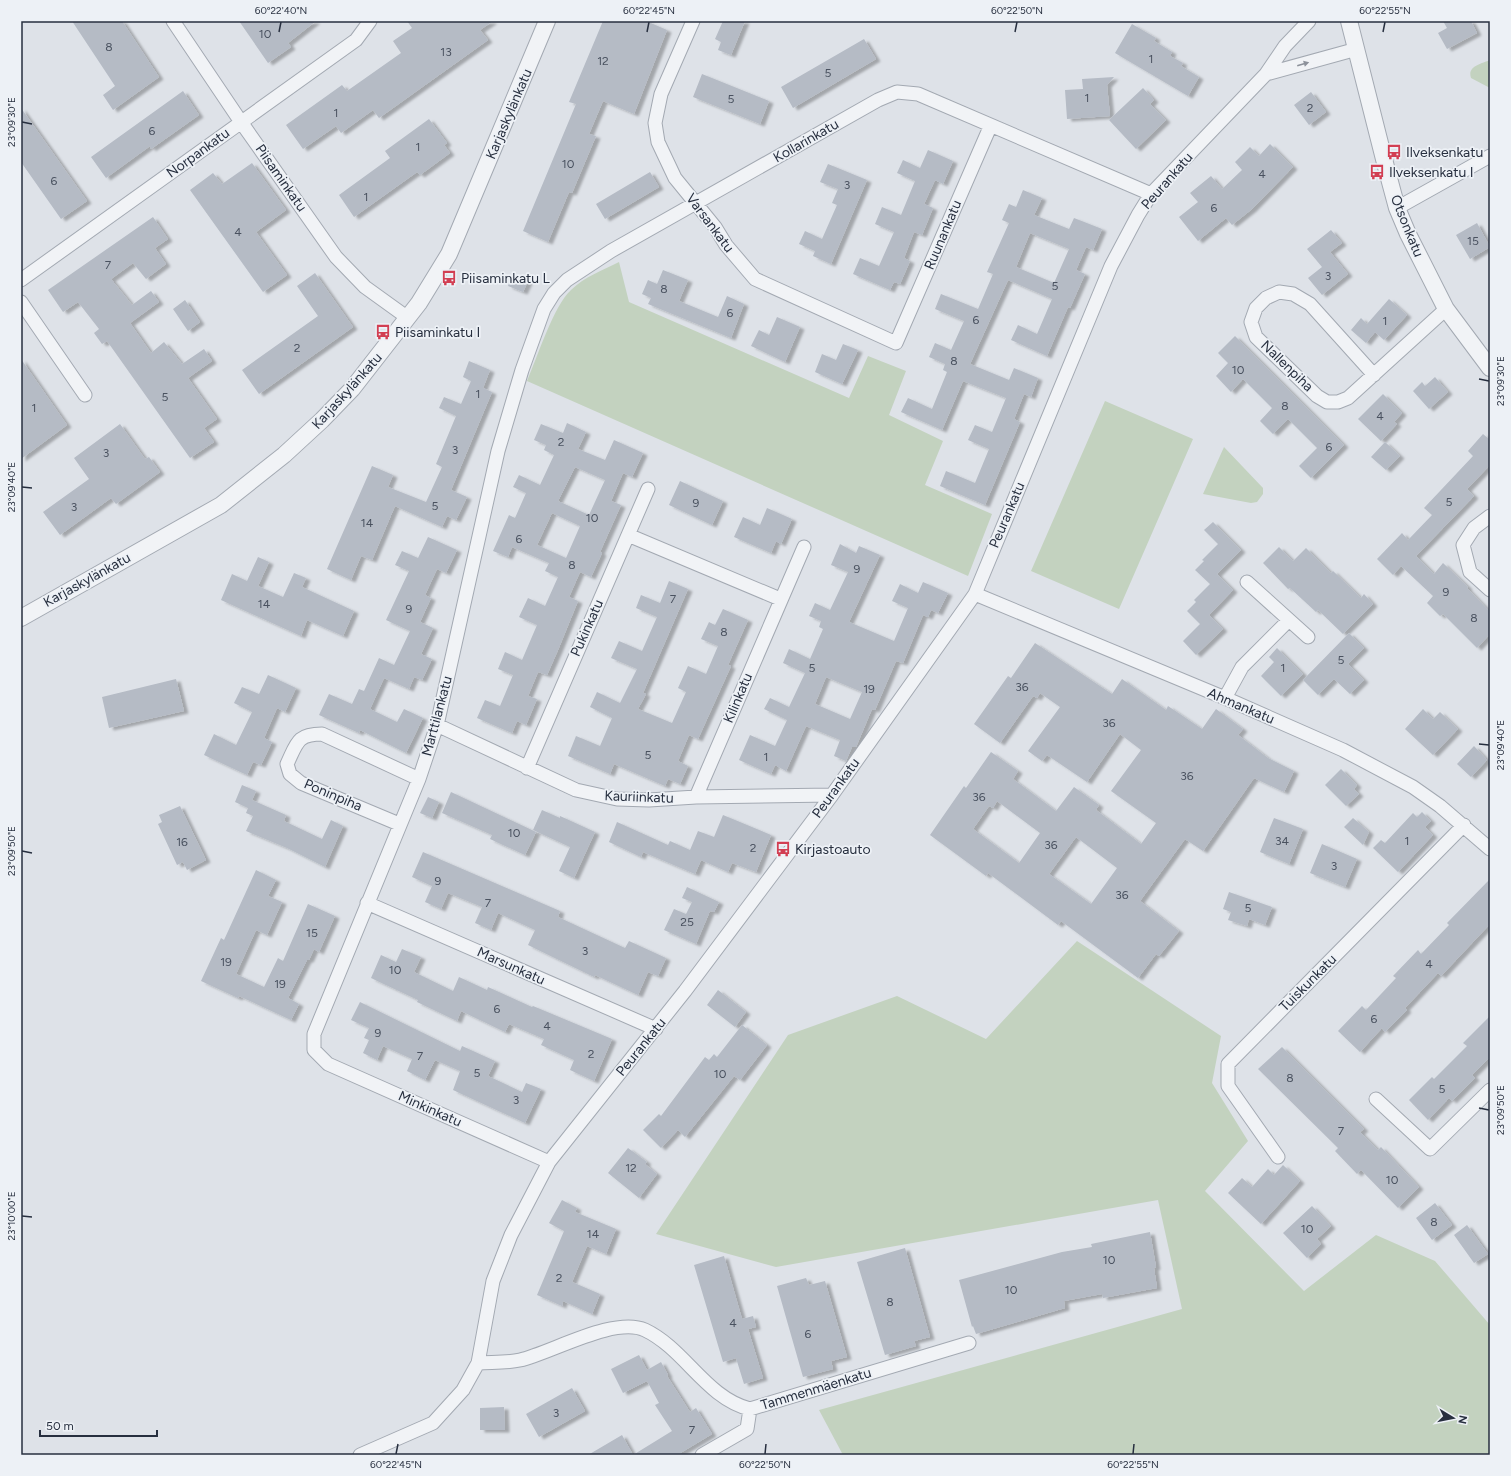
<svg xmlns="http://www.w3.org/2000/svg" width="1511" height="1476" font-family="Figtree,sans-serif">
<defs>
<filter id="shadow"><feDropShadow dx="4.5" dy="2.5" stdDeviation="1" flood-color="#0004"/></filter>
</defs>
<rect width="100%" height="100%" fill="#dee2e8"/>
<path fill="#c3d2bf" d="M1490,60V88L1471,78C1467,66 1481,64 1490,60Z
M619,262L629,302L849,398L868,356L906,371L889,415L943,441L925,485L992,514L968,576L527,381C537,358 554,305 571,290C584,277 603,270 619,262Z
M1105,401L1193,439L1119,609L1031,571Z
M1224,447L1263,488V494L1257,502L1251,503L1203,494Z
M1077,941L1221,1036L1212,1083L1248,1141L1205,1191L1304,1291L1376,1235L1435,1261L1490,1325V1455H843L819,1410L1182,1309L1158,1200L776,1267L656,1234L788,1035L897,996L986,1039Z"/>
<path fill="#b5bbc5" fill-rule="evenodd" filter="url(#shadow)" d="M72,21H122L159,77L113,110L103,95L115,86Z
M239,21H316L288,43L291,47L268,63Z
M407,21H493L480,30L488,40L379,118L373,110L341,133L336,126L303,149L286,125L342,85L347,91L401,53L393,41L412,28Z
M603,21H646L667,30L634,114L603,101L589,134L596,136L572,193L569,192L548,242L523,231L576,104L569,102Z
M723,21H745L731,55L718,50L721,42L715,39Z
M1443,21H1471L1477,33L1447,49L1438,33L1447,28Z
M1132,24L1156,38L1154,41L1172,52L1170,56L1183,63L1181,66L1199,77L1188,96L1115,53Z
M864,39L876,59L793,108L781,87Z
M702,74L769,101L760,124L693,97Z
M1114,77L1107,85L1110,116L1067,119L1065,90L1083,89L1082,79Z
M1143,88L1154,100L1150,104L1166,120L1136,149L1109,120Z
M183,91L199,115L151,149L150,146L106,178L91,157Z
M1311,92L1326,112L1309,125L1294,105Z
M21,108L87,201L61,219L21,162Z
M429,119L447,143L444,145L450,153L420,175L417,172L354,217L339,195L390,158L385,151Z
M1270,144L1293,167L1252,209L1232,225L1226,218L1198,241L1179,217L1198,202L1190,193L1211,176L1222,189L1242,170L1235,162L1250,147L1259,156Z
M928,150L953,161L943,184L935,180L924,204L933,208L922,235L914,232L904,258L910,261L900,284L894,282L890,290L853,274L860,258L879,266L894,232L875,224L882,207L901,215L915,181L897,173L903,160L920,168Z
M252,163L286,210L256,232L287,275L263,292L190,190L213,173L222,184Z
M828,164L867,180L831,264L813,256L815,251L799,244L805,231L822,239L837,205L832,203L838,189L820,182Z
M650,172L659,187L605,219L596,204Z
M1023,190L1042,198L1034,215L1069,229L1074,218L1102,229L1093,250L1086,247L1076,270L1085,274L1070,308L1068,307L1047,356L1011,340L1018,325L1037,334L1052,299L1008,280L970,364L1009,380L1014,368L1038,378L1031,397L1024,394L1014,419L1020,422L985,505L940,486L946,471L975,483L989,449L968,440L975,425L992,432L1006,398L963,381L942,430L901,412L908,398L932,409L947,372L943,370L945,364L929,357L935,343L951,350L964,321L935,309L941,294L978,309L993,274L987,272L1009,223L1002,220L1009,204L1016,207ZM1030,233L1069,249L1054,283L1016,267Z
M153,217L168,239L155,248L166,264L146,279L133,263L111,279L132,305L151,291L159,302L130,323L151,353L164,342L182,364L204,349L212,361L188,378L217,419L204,428L214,442L190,458L107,341L102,344L94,333L99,329L78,302L63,312L48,290Z
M1477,223L1490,247L1470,259L1456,235Z
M1331,230L1342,243L1330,252L1348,274L1322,295L1308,278L1322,267L1307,249Z
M663,270L688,280L679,301L718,317L727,296L744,304L731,338L648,304L651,298L642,294L648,280L657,284Z
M315,273L353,327L259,394L242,370L318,316L297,286Z
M513,274L528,281L523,292L508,286Z
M1389,299L1407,315L1384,340L1375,332L1366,343L1351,330L1361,318L1367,324Z
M185,300L200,322L188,331L173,309Z
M777,317L800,327L785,362L751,346L759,330L769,335Z
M1235,336L1344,445L1311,478L1299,466L1317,448L1288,419L1273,434L1260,421L1272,408L1243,379L1231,392L1216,376L1228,363L1218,353Z
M843,344L858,350L842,384L815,372L822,354L836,360Z
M21,359L67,425L21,459Z
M469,361L490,370L483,388L492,392L451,490L467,497L456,520L447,516L442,527L395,506L372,560L361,556L351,580L327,569L372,466L393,475L388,487L426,502L442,467L436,464L456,416L439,408L444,397L461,404L471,381L463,377Z
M1435,377L1448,392L1429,409L1413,391L1422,382L1425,386Z
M1383,394L1402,413L1394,422L1397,424L1381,441L1358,419Z
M567,423L586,432L578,449L605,460L614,440L643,453L632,477L623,473L611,501L621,505L600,552L602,553L591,577L580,572L569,597L578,601L558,650L547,675L538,672L528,696L537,699L526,725L517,721L512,733L477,718L485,700L500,706L513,675L498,669L505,652L522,660L537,625L519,617L528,598L545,606L558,577L545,571L549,563L512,547L508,557L493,551L509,515L515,518L526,493L513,487L519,475L540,485L554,455L544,450L546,445L534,440L541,424L563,433ZM575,467L605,480L589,515L558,501ZM552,513L580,526L566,558L537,545Z
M120,424L145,459L149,457L160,472L116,504L111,498L60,535L43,512L89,479L74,458Z
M1483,434L1490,440V465L1467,489L1474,496L1416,556L1434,574L1443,563L1468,587L1467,588L1490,612V634L1477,648L1443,614L1440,616L1427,603L1433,596L1401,566L1393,575L1377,559L1402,533L1408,540L1432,515L1424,508L1473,456L1468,451Z
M1385,442L1400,456L1386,470L1371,457Z
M680,481L723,501L712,525L669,505Z
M767,508L792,519L781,544L776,541L771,553L734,537L743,517L760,525Z
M1213,522L1241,550L1217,574L1233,590L1209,615L1223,629L1196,655L1183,641L1200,624L1187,611L1196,602L1194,600L1210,584L1195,570L1204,561L1202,560L1218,544L1204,530Z
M428,537L457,550L446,573L437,569L425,595L431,598L420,622L433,628L421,654L432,659L422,680L414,677L409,689L384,678L370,709L397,722L404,709L423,718L406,753L360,730L359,733L319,715L329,694L352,704L359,689L364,691L379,658L394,665L410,631L386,620L409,571L395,565L402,551L418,558Z
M840,544L856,553L859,546L880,555L849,622L894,641L908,608L892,601L900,584L918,593L923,582L948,593L938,613L931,610L928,617L923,615L903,663L896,661L875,710L872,709L856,747H852L846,761L834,756L840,740L806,726L786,771L775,765L771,774L739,760L750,735L775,746L787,720L764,709L770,698L789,707L805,673L783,663L789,649L810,659L823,629L819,627L821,621L809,616L815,603L830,610L848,572L831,565ZM826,677L862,692L850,719L815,704Z
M1279,547L1293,561L1306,548L1331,573L1333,571L1361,598L1364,594L1373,604L1343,634L1318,610L1316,612L1290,588L1288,589L1263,563Z
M258,557L269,562L258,586L283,597L294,573L306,578L302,587L354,611L343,636L307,620L301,636L221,600L232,574L247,581Z
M669,581L688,589L643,693L646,694L638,709L672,723L686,692L678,688L688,666L706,674L718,646L701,639L709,622L715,625L723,609L748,620L728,665L731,666L698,739L689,735L678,761L688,766L680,784L668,779L665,786L614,764L610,774L568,756L576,736L600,746L612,718L590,707L597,692L620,703L637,669L611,658L619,641L642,651L657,617L636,608L641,595L660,603Z
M1349,633L1364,648L1348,664L1364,680L1350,694L1334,679L1318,695L1303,680Z
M1035,643L1112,694L1122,679L1166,710L1168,706L1202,729L1216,709L1243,729L1238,735L1268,758L1294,771L1284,792L1254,778L1203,851L1185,839L1140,901L1179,931L1159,956L1156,954L1138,978L1061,921L1058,925L988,873L986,876L930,835L964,786L966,788L991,752L1018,771L1013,779L1056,811L1074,787L1099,805L1096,810L1141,844L1156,823L1111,791L1141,750L1120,734L1087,782L1047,755L1042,761L1028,751L1060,707L1040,693L1037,698L1033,696L1000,743L974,724L1008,676L1011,678ZM997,801L1040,833L1019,863L973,829L989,806L993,808ZM1076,837L1117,868L1091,904L1049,874Z
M1277,648L1303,674L1281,696L1261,676L1274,662L1269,657Z
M268,675L296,688L285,712L277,708L264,738L272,742L261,765L253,762L247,775L204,755L214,734L236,745L252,712L234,703L242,687L259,694Z
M176,679L184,711L109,728L102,697Z
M1423,709L1433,719L1440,712L1458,729L1433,755L1405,729Z
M1474,746L1487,760L1471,777L1457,764Z
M1341,769L1357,785L1354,789L1359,794L1346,806L1325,785Z
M242,785L256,791L252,800L286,815L284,821L322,839L331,820L343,826L325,867L287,848L246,831L253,816L246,813L248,808L235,802Z
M451,792L536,832L525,855L490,839L492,835L442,813Z
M428,797L439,802L432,818L420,813Z
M180,806L206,860L187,870L183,862L177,865L158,824L162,822L159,815Z
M542,810L560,818V816L595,832L574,878L559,871L570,847L533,830Z
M1422,812L1431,821L1425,827L1433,835L1398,872L1373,848L1381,840L1385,843L1413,813L1417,817Z
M723,815L771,835L756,872L732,863L728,872L701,860L695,874L643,852L641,857L609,842L617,822L668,845L670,841L690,850L698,831L714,837Z
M1274,818L1303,829L1289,864L1260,852Z
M1353,818L1369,832L1363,845L1344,827Z
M1322,844L1357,859L1345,887L1310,873Z
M423,852L560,911L558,917L625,948L629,941L666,958L658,976L648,972L638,995L595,975L594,977L528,945L535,930L498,913L491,930L475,923L482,907L448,893L441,909L425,902L432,886L412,877Z
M256,870L276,880L268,896L282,902L267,935L256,930L236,974L264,987L278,958L283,961L308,904L335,916L319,952L314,949L309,960H307L288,998L299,1004L291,1020L239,996L238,998L201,981L221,938L224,940Z
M1490,879V924L1441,976L1438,973L1405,1008L1407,1010L1385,1032L1382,1028L1360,1052L1338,1031L1362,1006L1366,1010L1396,978L1393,976L1418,950L1421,954L1449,925L1447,923Z
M687,887L719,902L714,912L710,911L696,944L664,930L674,909L686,914L692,902L682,898Z
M1229,892L1272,907L1265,925L1249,919L1247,926L1228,920L1231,912L1223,909Z
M402,949L421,957L414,972L453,991L459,977L487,990L488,987L532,1007L533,1006L612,1039L594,1081L570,1070L574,1060L541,1045L544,1039L509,1024L505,1032L461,1011L457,1021L417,1002L418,1000L371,978L381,955L396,962Z
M718,990L746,1012L735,1027L707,1005Z
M360,1002L460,1051L462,1046L495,1061L488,1076L522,1092L526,1083L541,1089L525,1123L453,1090L460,1071L435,1060L425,1080L407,1071L412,1059L383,1046L377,1060L363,1053L369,1040L364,1038L369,1028L351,1020Z
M1490,1016V1057L1472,1075L1475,1078L1452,1101L1449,1098L1428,1120L1409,1100L1432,1077L1434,1079L1467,1046L1463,1043Z
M742,1025L767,1045L740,1080L734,1076L685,1137L678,1130L661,1148L643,1130L659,1114L661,1116L705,1057L709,1060L714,1054L717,1057Z
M1282,1047L1364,1129L1360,1132L1378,1150L1381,1147L1419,1187L1398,1208L1361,1170L1357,1174L1335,1151L1338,1148L1258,1069Z
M628,1148L647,1162L645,1164L657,1174L639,1198L608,1173Z
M1283,1165L1300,1181L1261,1224L1228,1193L1242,1178L1252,1187L1268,1169L1274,1175Z
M562,1200L577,1208L575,1212L616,1229L606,1254L587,1246L572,1282L600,1294L592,1314L563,1301L562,1306L537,1295L564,1231L549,1223Z
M1435,1203L1452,1225L1432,1240L1416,1218Z
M1312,1206L1331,1226L1317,1239L1321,1244L1307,1258L1283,1233Z
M1467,1225L1488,1254L1474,1263L1454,1235Z
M1150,1232L1156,1267L1154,1268L1157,1288L1103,1298L1102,1294L1064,1301L1065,1308L976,1334L973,1326L972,1327L959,1280L1062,1252L1092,1247L1091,1244Z
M905,1248L930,1337L914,1341L916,1346L885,1355L857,1262Z
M724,1256L742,1319L753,1316L756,1327L748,1329L763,1378L744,1384L736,1358L723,1362L694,1265Z
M806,1278L809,1285L825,1281L847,1357L831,1361L833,1369L803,1377L777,1286Z
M639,1355L647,1370L661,1362L668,1375L667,1376L690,1412L696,1408L712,1434L677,1455H633L672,1431L655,1405L659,1403L647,1381L623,1393L611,1369Z
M572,1388L585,1411L539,1437L526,1414Z
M504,1407L505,1430H480V1408Z
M622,1435L633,1455H588Z"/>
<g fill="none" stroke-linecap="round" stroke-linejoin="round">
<defs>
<path id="minor" d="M173,21L241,122L336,257L365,287L408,318
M693,21L661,94L655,123L658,142L675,178L715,227L726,245L755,279L896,343L990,127
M1266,74L1357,49
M1397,208L1490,156
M21,280L356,40L370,21
M21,302L85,395
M1374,375L1310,304L1293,294L1279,292L1266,298L1256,308L1251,322L1256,337L1317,396L1327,402H1338L1348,398L1446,309
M1490,516L1474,528L1463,545L1470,572L1490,590
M628,535L780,599
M1247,582L1308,637
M975,594L1225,698L1343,750L1413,787L1440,806L1490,849
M1225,698L1242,667L1289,620
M437,725L576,790L617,799L649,800L696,797L832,795
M527,768L648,489
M696,797L804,547
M399,824L301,783L290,774L287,764C297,743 297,734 322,734L419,779
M367,903L656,1029
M1376,1099L1430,1149L1490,1090
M1278,1157L1228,1086V1064L1464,825
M549,1162L328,1064L314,1050V1034L419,779L437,725L498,451L522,370L544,309L554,293L567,280L611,251L878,100L897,92L918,94L1151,194
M478,1363C491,1362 507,1363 520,1360C551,1353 614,1316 645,1330C685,1349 706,1398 750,1409L969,1343
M360,1455L433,1423L463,1390L478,1363L493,1281L511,1235L549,1162L685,991L832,795L975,594L1111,266L1138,215L1151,194L1266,74L1285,46L1309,21
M702,1455L747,1429L750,1409"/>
<path id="tertiary" d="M1349,21L1386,167L1397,208L1408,234L1446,309L1490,368
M21,618L221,505L284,455L322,420L352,389L419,303L449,254L547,21"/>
</defs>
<use href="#minor" stroke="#a3a9b2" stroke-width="15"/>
<use href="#tertiary" stroke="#a3a9b2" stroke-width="18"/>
<use href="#minor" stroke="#f1f3f6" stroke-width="13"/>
<use href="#tertiary" stroke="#f1f3f6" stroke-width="16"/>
</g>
<defs><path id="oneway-solid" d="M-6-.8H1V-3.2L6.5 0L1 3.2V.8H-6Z"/></defs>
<use fill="#8c919a" href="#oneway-solid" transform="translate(1303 64) rotate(-16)"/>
<path fill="none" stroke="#272f3f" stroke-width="1.5" d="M279,32L281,22M647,32L649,22M1015,32L1017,22M1383,32L1385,22M22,122L32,124M1479,379L1489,381M22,487L32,488M1479,744L1489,745M22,851L32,853M1479,1108L1489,1110M22,1216L32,1217M396,1454L398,1444M765,1454L766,1444M1133,1454L1134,1444"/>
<defs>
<symbol id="bus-bare" viewBox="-9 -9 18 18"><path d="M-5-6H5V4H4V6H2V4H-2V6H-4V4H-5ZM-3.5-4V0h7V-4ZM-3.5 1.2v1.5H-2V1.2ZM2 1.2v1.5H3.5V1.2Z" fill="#d23e52" stroke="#edf1f6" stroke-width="2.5" paint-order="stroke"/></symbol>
</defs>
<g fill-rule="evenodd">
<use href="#bus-bare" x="1383" y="141" width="22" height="22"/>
<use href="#bus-bare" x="1366" y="161" width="22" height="22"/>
<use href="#bus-bare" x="438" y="267" width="22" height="22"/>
<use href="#bus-bare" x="372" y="321" width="22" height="22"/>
<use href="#bus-bare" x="772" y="838" width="22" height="22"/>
</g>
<g text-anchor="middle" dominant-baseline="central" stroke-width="3.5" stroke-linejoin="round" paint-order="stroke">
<g font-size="12" fill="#4a5260">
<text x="265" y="34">10</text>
<text x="109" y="47">8</text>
<text x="446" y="52">13</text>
<text x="1151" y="59">1</text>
<text x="603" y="61">12</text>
<text x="828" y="73">5</text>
<text x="1087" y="98">1</text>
<text x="731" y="99">5</text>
<text x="1310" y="108">2</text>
<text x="336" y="113">1</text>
<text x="152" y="131">6</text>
<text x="418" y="147">1</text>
<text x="568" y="164">10</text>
<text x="1262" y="174">4</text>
<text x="54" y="181">6</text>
<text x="847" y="185">3</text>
<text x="366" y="197">1</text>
<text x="1214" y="208">6</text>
<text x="238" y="232">4</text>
<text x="1473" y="241">15</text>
<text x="108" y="265">7</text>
<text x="1328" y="276">3</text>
<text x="1055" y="286">5</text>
<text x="664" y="289">8</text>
<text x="730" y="313">6</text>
<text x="976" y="320">6</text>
<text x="1385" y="321">1</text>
<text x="297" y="348">2</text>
<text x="954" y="361">8</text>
<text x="1238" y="370">10</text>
<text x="478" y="394">1</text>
<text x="165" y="397">5</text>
<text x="1285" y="406">8</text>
<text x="34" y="408">1</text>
<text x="1380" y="416">4</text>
<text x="561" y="442">2</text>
<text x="1329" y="447">6</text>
<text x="455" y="450">3</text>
<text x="106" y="453">3</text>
<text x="1449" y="502">5</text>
<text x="696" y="503">9</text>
<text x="435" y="506">5</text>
<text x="74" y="507">3</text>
<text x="592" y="518">10</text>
<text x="367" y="523">14</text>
<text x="519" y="539">6</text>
<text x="572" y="565">8</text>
<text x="857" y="569">9</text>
<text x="1446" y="592">9</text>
<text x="673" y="599">7</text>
<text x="264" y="604">14</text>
<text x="409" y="609">9</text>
<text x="1474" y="618">8</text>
<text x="724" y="632">8</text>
<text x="1341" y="660">5</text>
<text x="812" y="668">5</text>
<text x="1283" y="668">1</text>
<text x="1022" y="687">36</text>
<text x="869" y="689">19</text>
<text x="1109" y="723">36</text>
<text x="648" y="755">5</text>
<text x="766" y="757">1</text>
<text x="1187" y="776">36</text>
<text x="979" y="797">36</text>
<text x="514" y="833">10</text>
<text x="1282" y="841">34</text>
<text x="1407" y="841">1</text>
<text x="182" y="842">16</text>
<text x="1051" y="845">36</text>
<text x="753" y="848">2</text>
<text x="1334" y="866">3</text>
<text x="438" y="881">9</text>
<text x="1122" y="895">36</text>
<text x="488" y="903">7</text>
<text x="1248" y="908">5</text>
<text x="687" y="922">25</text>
<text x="312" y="933">15</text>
<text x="585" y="951">3</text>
<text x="226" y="962">19</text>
<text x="1429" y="964">4</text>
<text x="395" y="970">10</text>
<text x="280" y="984">19</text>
<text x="497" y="1009">6</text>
<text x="1374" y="1019">6</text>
<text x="547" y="1026">4</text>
<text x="378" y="1033">9</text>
<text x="591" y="1054">2</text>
<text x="420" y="1056">7</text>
<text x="477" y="1073">5</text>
<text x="720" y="1074">10</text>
<text x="1290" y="1078">8</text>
<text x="1442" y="1089">5</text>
<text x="516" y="1100">3</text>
<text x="1341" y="1131">7</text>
<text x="631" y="1168">12</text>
<text x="1392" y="1180">10</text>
<text x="1434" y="1222">8</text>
<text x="1307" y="1229">10</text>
<text x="593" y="1234">14</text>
<text x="1109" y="1260">10</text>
<text x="559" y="1278">2</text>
<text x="1011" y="1290">10</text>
<text x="890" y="1302">8</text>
<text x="733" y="1323">4</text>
<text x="808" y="1334">6</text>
<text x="556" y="1413">3</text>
<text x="692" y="1430">7</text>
</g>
<g font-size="14" fill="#272f3f" stroke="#edf1f6">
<text transform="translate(509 114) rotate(-67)">Karjaskylänkatu</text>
<text transform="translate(806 141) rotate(-30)">Kollarinkatu</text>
<text transform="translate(198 153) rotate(-36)">Norpankatu</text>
<text transform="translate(281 178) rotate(55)">Piisaminkatu</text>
<text transform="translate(1167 181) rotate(-49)">Peurankatu</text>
<text transform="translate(710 223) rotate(53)">Varsankatu</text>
<text transform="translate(1407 226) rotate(68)">Otsonkatu</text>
<text transform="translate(943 235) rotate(-67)">Ruunankatu</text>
<text transform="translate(1287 366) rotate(44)">Nallenpiha</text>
<text transform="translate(347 391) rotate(-48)">Karjaskylänkatu</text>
<text transform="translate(1007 515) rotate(-67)">Peurankatu</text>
<text transform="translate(87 580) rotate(-29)">Karjaskylänkatu</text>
<text transform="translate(587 628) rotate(-66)">Pukinkatu</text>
<text transform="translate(738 698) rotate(-67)">Kilinkatu</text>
<text transform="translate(1241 706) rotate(23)">Ahmankatu</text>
<text transform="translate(437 716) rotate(-75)">Marttilankatu</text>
<text transform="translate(836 788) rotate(-54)">Peurankatu</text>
<text transform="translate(333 795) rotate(23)">Poninpiha</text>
<text transform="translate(639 797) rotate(2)">Kauriinkatu</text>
<text transform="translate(511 966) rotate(24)">Marsunkatu</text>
<text transform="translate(1308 983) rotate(-45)">Tuiskunkatu</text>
<text transform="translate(641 1047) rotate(-51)">Peurankatu</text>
<text transform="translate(430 1109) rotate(24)">Minkinkatu</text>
<text transform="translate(816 1389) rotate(-17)">Tammenmäenkatu</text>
</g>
<g font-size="14" fill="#272f3f" stroke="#edf1f6" text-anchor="start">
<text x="1406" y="152">Ilveksenkatu</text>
<text x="1389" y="172">Ilveksenkatu I</text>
<text x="461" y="278">Piisaminkatu L</text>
<text x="395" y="332">Piisaminkatu I</text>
<text x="795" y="849">Kirjastoauto</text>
</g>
</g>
<rect width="1511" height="1476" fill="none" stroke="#edf1f6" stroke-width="44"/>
<g transform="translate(1453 1418) rotate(100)" stroke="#edf1f6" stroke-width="3" paint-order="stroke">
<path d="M0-3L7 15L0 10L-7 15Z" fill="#272f3f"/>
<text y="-6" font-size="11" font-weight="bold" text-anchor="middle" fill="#272f3f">N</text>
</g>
<path d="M40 1430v6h117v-6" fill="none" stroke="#272f3f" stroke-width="2"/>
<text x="46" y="1430" font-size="12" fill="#272f3f" stroke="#edf1f6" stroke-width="3" paint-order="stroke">50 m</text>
<rect x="22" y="22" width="1467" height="1432" fill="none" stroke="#272f3f" stroke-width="1.5"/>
<g font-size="10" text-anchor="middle" fill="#272f3f">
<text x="281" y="14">60°22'40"N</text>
<text x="649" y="14">60°22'45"N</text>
<text x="1017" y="14">60°22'50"N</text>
<text x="1385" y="14">60°22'55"N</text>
<text transform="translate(11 122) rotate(-90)" y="4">23°09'30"E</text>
<text transform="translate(1500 381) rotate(-90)" y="4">23°09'30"E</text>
<text transform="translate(11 487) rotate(-90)" y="4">23°09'40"E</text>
<text transform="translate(1500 745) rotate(-90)" y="4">23°09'40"E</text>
<text transform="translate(11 851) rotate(-90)" y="4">23°09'50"E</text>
<text transform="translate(1500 1110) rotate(-90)" y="4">23°09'50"E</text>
<text transform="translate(11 1216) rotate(-90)" y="4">23°10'00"E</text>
<text x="396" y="1468">60°22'45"N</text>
<text x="765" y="1468">60°22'50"N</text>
<text x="1133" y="1468">60°22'55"N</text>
</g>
</svg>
